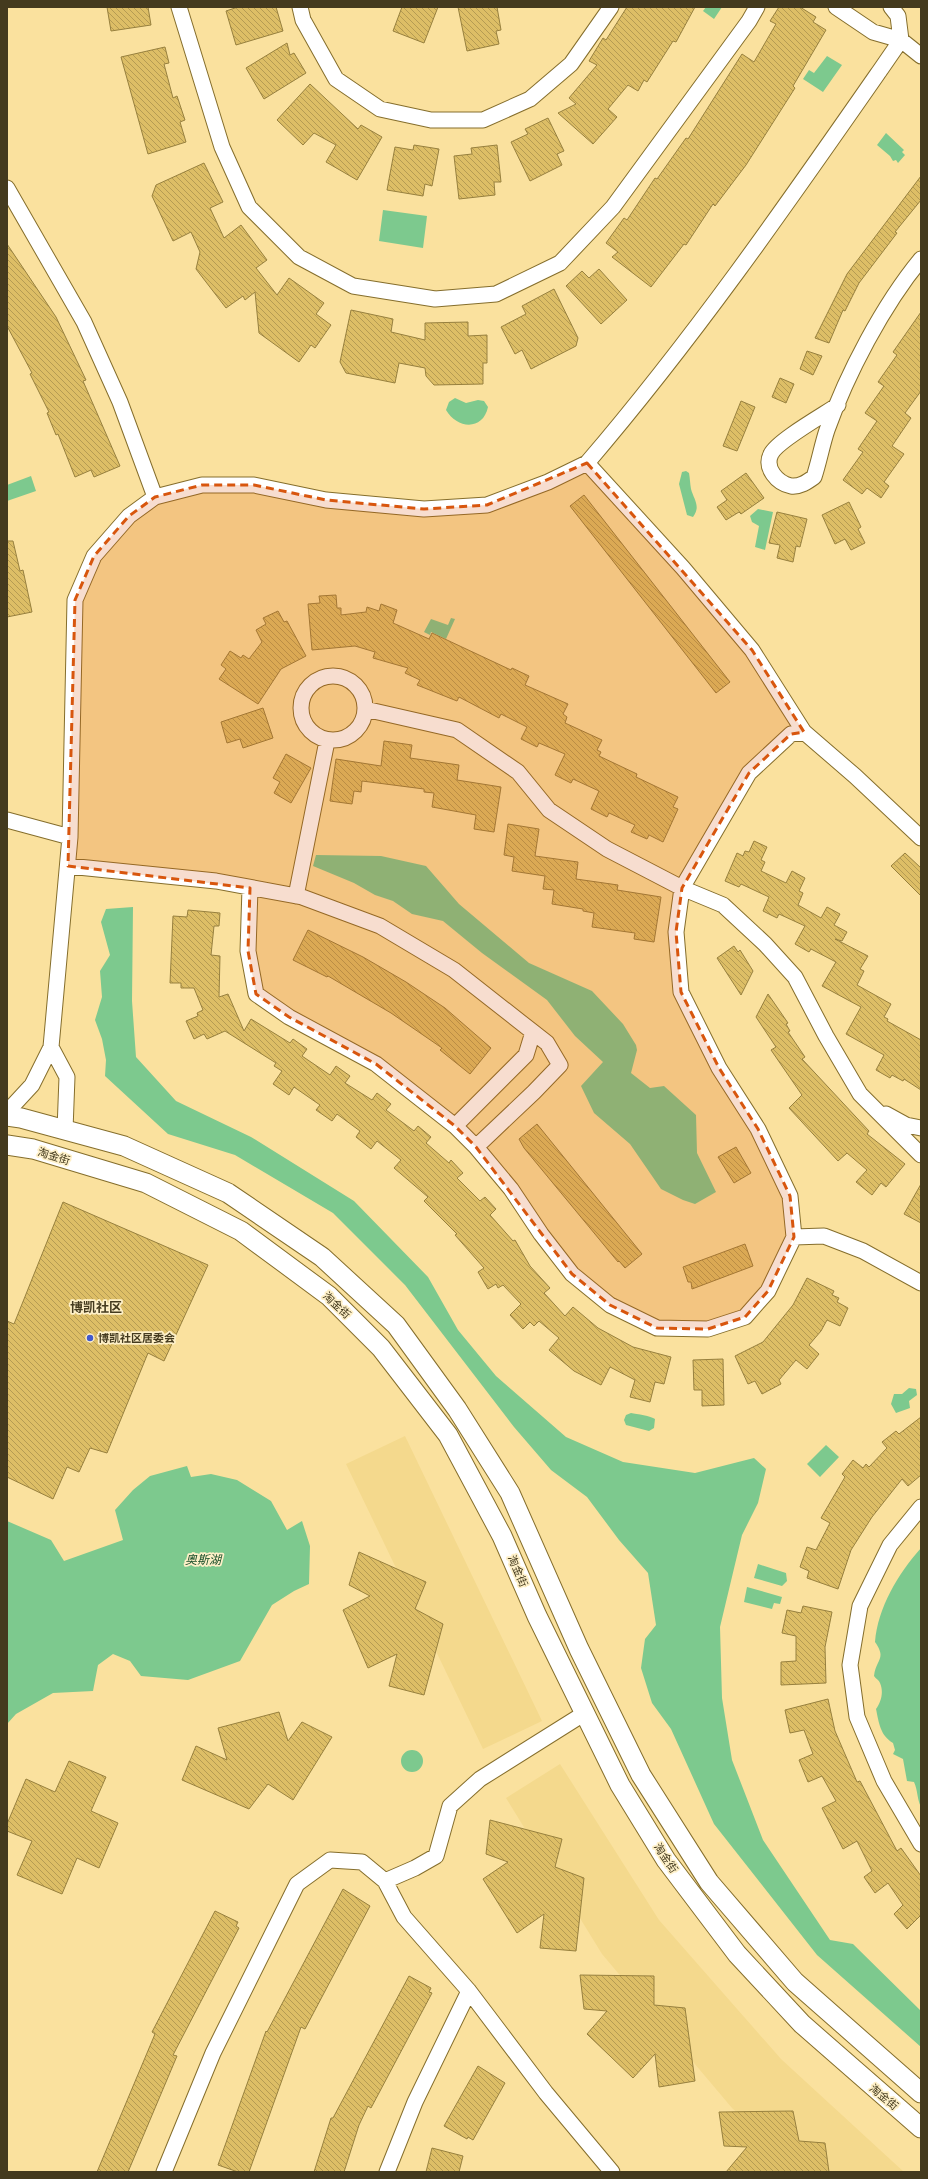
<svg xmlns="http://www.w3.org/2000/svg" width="928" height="2179" font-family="Poppins,'Noto Sans SC',sans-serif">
<defs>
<pattern id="building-back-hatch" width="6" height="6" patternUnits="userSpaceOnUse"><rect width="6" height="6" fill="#ddbe66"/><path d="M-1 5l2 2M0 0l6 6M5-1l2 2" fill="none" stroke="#b59b53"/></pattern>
</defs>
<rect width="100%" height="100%" fill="#fae19e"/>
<path fill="#f4d98d" d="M405,1436L542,1721L483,1749L346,1464Z
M560,1764L659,1920L781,2059L904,2172H798L732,2108L602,1954L506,1798Z"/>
<path fill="#7dc98e" d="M706,7H722L714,19L703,11Z
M827,56L842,65L823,92L803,79L809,70L814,73Z
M886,133L904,150L902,152L905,155L898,163L896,160L893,161L890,156L877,145Z
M383,210L427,216L423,248L379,241Z
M455,398L466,403L478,400L484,401L488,407C483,431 457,429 446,410L449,402Z
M686,471L689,473C690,478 690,484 691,489C694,500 701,506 693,517L687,515L679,484L682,472Z
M31,476L36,491L7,501V485Z
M758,509L773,512L765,550L755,547L759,526L752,522L750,516Z
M451,618L455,619L446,639L431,632L430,635L424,632L431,619L448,625Z
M316,855L381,856L426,866L459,904L529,963L592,991L623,1024L636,1045L637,1050L631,1073L650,1088L664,1086L696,1115L697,1153L716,1192L695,1204L683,1200L661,1189L630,1144L594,1113L581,1086L603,1062L575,1036L547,1000L482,953L443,921L412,914L393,901L375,895L354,883L313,866Z
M133,907L132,1001L136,1057L176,1101L251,1137L354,1201L428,1277L458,1330L496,1376L566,1437L623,1462L695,1473L754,1458L766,1469L758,1503L742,1535L720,1627L722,1698L732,1760L763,1840L830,1940L853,1944L921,2011V2047L817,1955L714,1824L671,1729L652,1703L641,1668L645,1639L656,1625L648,1573L619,1540L587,1497L551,1470L514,1427L405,1285L333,1213L235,1155L168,1134L105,1076L106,1060L102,1039L95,1020L102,997L100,971L110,955L101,922L106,909Z
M909,1388L916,1389L917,1395L909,1401L910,1408L896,1413L891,1404L894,1394H902Z
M631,1413C637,1414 651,1416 655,1419L654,1428L649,1431L626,1425L624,1420L626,1415Z
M826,1445L839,1457L820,1477L807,1464Z
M187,1466L191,1477L211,1474L237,1480L271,1501L287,1530L302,1521L310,1546L309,1584L294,1591L272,1605L240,1661L188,1680L141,1676L130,1661L113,1654L98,1665L93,1691L53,1693L16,1714L7,1724V1521L51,1540L64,1561L123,1540L115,1510L133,1490L150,1476Z
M921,1548V1807C917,1799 918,1791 914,1782L907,1781L903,1759L893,1754L895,1750L893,1743C880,1735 879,1723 876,1709C881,1702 884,1692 880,1683C879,1680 876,1679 874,1676C876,1659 887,1659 875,1642C878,1607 898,1574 921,1548Z
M758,1564L786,1573L787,1581L782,1586L754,1578Z
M747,1587L782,1597L780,1604L774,1603L772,1609L744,1602Z
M401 1761a11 11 0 1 1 22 0a11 11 0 1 1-22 0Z"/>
<path fill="url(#building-back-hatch)" stroke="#97803e" d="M107,7H148L151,25L111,31Z
M238,7H276L283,31L236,45L226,11Z
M402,7H438L424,43L393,31Z
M458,7H497L501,30L496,31L499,44L467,51Z
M627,7H695L676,42L673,41L647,82L644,80L638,91L628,85L608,109L617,117L593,144L558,113L576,104L569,98L597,65L589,61L603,38L606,40Z
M779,7H800L816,17L813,22L826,30L793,86L795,88L746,165L715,206L713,204L686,245L684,244L651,287L612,257L618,252L606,243L624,218L627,220L655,178L657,179L686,138L688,139L742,54L754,62L776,24L770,21Z
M287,43L290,55L294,53L306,73L264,99L246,68Z
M165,47L169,63L164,64L173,98L177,96L185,120L180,122L186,142L148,154L121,57Z
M310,84L358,129L361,125L382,137L357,180L326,162L336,145L314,133L303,145L277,120Z
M548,118L564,151L557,154L562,165L530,181L511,142L528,134L525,129Z
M414,145L439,149L432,186L425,184L423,196L387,190L395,147L413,150Z
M497,145L501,182H494L495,195L459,199L454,156L472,154L471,148Z
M204,163L223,202L210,208L224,238L241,225L267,260L256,268L277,295L289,278L324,303L316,314L331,325L315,348L311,345L299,362L259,333L255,292L245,300L243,296L226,308L196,269L200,252L191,232L173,241L152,196L156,185Z
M921,176V200L895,232L897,233L859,283L845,311L843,310L829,343L815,338L847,274Z
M7,244L56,317L86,380L83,381L120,466L94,477L91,470L75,477L58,434L56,435L47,413L49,412L30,374L32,373L7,326Z
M599,269L627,300L601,324L566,286L582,271L589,278Z
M554,289L578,338L576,346L531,369L522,350L515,354L501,327L526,314L522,306Z
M351,310L393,319L391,332L425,340V323L468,322V336L487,335V363H483V384L434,385L426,376L425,368L399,363L395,383L346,373L340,362Z
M921,312V391L905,413L911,418L892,446L904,454L884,482L889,486L881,498L867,488L862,494L843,480L863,452L858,449L877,421L865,413L884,386L878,382L897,355L893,352Z
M807,351L822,356L813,375L800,369Z
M780,378L794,384L786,403L772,397Z
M741,401L755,407L737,451L723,446Z
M746,473L764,498L741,514L739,512L726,520L717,507L727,500L721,491Z
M584,495L730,682L716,693L570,506Z
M849,502L861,527L858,529L865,543L851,550L845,539L835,544L822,515Z
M777,512L807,519L800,547L796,546L793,562L777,558L780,545L769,543Z
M7,541H13L20,571L23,570L32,612L7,617Z
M336,595L337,608H341V615L366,612L367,607L379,611L381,604L397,610L393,623L429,639L432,633L511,670L512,668L529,676L525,685L568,704L563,714L567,717L565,723L602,740L597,750L601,752L599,756L637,774L636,777L678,797L673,807L678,809L663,842L649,835L647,839L631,832L635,825L609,813L607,817L591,809L599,791L573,779L571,783L555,775L565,754L539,743L537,747L521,739L527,727L501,714L499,718L459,697L457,701L417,685L420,680L405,673L408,668L373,658L375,652L355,646L312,650L308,604L320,603L319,596Z
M278,611L284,622L287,621L306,656L281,669L258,704L219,679L226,669L221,665L230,651L241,658L243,655L249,659L262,642L256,630L266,624L263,618Z
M263,708L273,738L243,748L240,739L227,743L221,722Z
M384,741L412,745L410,758L459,765L457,780L501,787L494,832L474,829L476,815L432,807L434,793L424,792V789L362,781L361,792L354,791L352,804L330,801L336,759L381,766Z
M286,754L311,768L291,803L274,793L280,782L273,778Z
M508,824L539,829L535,856L578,862L576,879L618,885L617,890L661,897L654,942L634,939L635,933L592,927L594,913L583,911V909L552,904L554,890L543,889L545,876L512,871L514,857L504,855Z
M754,841L767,847L761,860L765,862L761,871L786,883L792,871L805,878L799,891L803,893L798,905L821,918L827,907L840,914L834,925L847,932L842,941L835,939L868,956L860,969L864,971L857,985L891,1004L884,1017L888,1019L887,1021L921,1040V1090L904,1079L903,1081L892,1075L890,1078L876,1070L884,1055L846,1034L861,1007L822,986L836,962L811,949L809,952L795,944L805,926L779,914L777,918L763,911L769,897L741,884L739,887L725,881L737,853L743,856L745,851L749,852Z
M905,853L921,868V896L891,866Z
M188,910L220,913L219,926H214L211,955L220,956L219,997L228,994L244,1031L251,1019L290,1043L293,1039L307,1049L302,1056L330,1075L336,1066L350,1076L345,1083L372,1100L377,1093L391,1104L386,1110L414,1131L418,1126L431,1137L426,1143L449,1163L451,1160L463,1173L457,1178L480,1201L485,1197L496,1209L490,1215L513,1241L515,1240L530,1266L550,1288L544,1293L565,1316L573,1307L598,1328L633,1347L671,1357L664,1384L655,1382L650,1402L630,1397L635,1380L610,1367L601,1385L574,1371L549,1350L559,1338L539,1321L534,1326L530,1322L523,1329L510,1315L521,1304L503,1285L498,1288L496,1284L488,1289L478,1272L484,1268L455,1235L457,1234L424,1201L428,1197L394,1168L401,1160L377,1141L371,1149L356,1137L360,1131L337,1114L332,1121L316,1110L320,1105L294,1087L289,1095L273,1084L282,1071L274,1066L276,1063L225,1031L207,1039L204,1034L194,1039L186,1021L198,1016L197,1013L203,1010L194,988H181V983H170L173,916L187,917Z
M308,930L363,957L406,982L445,1008L491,1048L470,1074L440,1050L442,1048L391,1013L328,976L327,977L293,960Z
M734,946L738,952L740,950L753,971L741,995L717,958Z
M768,994L788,1023L786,1024L790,1031L788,1032L805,1057L802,1059L869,1131L867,1134L905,1164L886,1187L881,1183L872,1195L856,1182L867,1170L847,1153L838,1161L789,1108L802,1095L771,1050L776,1047L756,1017Z
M537,1124L642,1254L625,1268L619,1261L618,1262L524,1148L519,1139Z
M736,1147L751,1173L734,1183L718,1157Z
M921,1184V1223L904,1214Z
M63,1202L208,1265L164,1361L148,1353L107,1453L90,1448L79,1472L67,1467L53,1499L7,1477V1321L14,1324Z
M745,1244L753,1266L692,1289L691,1282H688L683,1267Z
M807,1278L834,1291L832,1295L839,1298L837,1302L848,1308L840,1326L827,1320L821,1331L809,1345L819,1354L807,1369L796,1360L779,1380L781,1384L762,1394L755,1381L748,1384L735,1356L763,1342L793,1305Z
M723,1359L724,1405L702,1406V1390H694L693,1360Z
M921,1417V1475L908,1486L902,1479L872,1517L851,1550L838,1589L807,1578L809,1571L800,1567L807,1547L816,1550L830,1523L821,1518L845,1477L842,1474L853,1460L863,1468L866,1464L869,1467L887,1448L882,1442L896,1431L899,1434Z
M359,1552L426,1582L415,1609L443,1624L424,1695L389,1686L397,1654L368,1668L343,1610L370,1596L349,1585Z
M803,1606L832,1612L825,1647L826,1683L781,1685V1662L796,1661V1636L782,1633L787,1610L801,1613Z
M828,1699L835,1731L857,1782L860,1781L897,1851L901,1848L921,1876V1915L907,1929L894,1914L903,1905L888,1883L875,1893L864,1877L872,1871L857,1841L843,1849L822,1808L836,1801L822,1776L808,1782L799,1760L813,1754L804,1730L790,1733L785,1710Z
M279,1712L288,1741L302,1722L332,1737L293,1800L268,1784L249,1809L182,1780L196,1746L227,1760L218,1728Z
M69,1761L106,1777L91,1811L118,1823L99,1868L77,1858L62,1894L17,1875L32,1841L7,1831V1824L26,1779L55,1792Z
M490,1820L562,1839L555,1867L584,1878L576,1951L540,1948L544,1914L517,1933L483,1879L508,1862L486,1854Z
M343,1889L370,1906L305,2029L301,2027L249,2172H238L218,2165L266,2031L267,2032Z
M215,1911L238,1922L236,1926L239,1928L173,2055L177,2056L128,2172H97L155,2034L152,2032Z
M580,1975L654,1976V2005L685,2008L695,2081L659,2087L655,2054L633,2078L587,2034L607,2011L584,2009Z
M409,1976L431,1988L429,1992L432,1993L371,2108L368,2106L359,2125L344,2172H314L331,2118H333Z
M478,2066L505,2083L473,2140L468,2137L467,2139L444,2126Z
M793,2111L799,2141L825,2143L829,2172H726L747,2147L724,2146L719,2112Z
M432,2148L463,2156L459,2172H426Z"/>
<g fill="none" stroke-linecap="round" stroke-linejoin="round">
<defs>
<path id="minor" d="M179,7L222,147L249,207L299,257L353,286L435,299L496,294L560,263L613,207L749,21L757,7
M300,7L303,20L336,79L380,109L431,120H483L530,99L571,64L611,7
M836,7L873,32L901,40L921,56
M7,188L84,322L120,402L155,497L129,516L94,556L75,600L70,837
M838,405C825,414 777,441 771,454C764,468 777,483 791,486C800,487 807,482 814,477C819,462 822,445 827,430C847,374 883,305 921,259
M587,463C694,338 787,204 881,69L901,40L898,16L891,7
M155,497L202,485H254L326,500L424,509L487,505L548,482L587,463L683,568L752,650L804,732
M301 708a32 32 0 1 1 64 0a32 32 0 1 1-64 0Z
M365,709L457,730L518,772L549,810L607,849L682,888L676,932L681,992L719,1068L758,1129L790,1196L794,1237L768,1291L745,1317L708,1329L657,1328L610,1305L572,1274L541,1234L511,1189L476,1147
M7,820L70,837L51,1047L32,1085L7,1112
M921,838L855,776L804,732L791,734L749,773L682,888L723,905L765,944L795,977L826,1036L860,1094L921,1155
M68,866L216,881L302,897L380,926L454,970L533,1032L526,1055L455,1126L376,1064L289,1017L256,994L248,951L250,888
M296,896L327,741
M51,1047L67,1077L65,1130
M886,1114L906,1125L921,1128
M455,1126L476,1147L534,1092L560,1065L547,1043L533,1032
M794,1237L824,1236L863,1251L921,1283
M921,1507L890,1545L860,1606L850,1665L857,1717L884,1781L921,1844
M385,1881L415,1868L436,1856L450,1806L480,1779L585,1713
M164,2172L213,2053L297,1884L330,1860L362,1862L385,1881L404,1917L469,1991L546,2093L612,2172
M387,2172L415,2102L469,1991"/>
<path id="tertiary" d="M7,1116L21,1118L124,1146L228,1193L322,1257L396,1325L457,1409L510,1493L579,1649L641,1775L709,1882L795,1982L921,2093
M7,1145L33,1149L146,1183L241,1231L329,1296L381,1348L448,1435L502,1536L537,1616L620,1785L666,1860L737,1954L802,2024L921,2128"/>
</defs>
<use href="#minor" stroke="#856e2c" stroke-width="17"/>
<use href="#tertiary" stroke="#856e2c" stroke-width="21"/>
<use href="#minor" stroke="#fff" stroke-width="15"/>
<use href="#tertiary" stroke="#fff" stroke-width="19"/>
</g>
<path fill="#d8560e" fill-opacity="0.2" stroke="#d8560e" stroke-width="3" stroke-dasharray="8 5" stroke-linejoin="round" d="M587,463L752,650L804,732L791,734L749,773L682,888L676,932L681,992L719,1068L758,1129L790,1196L794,1237L768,1291L745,1317L708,1329L657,1328L610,1305L572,1274L476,1147L455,1126L376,1064L289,1017L256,994L248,951L250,888L68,866L75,600L94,556L129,516L155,497L202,485H254L326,500L424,509L487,505Z"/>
<circle fill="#4259cc" stroke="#fef0c8" stroke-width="1.5" cx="90" cy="1338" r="4"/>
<g text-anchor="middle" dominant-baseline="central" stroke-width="3.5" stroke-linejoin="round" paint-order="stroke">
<g font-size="11" fill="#443a1e" stroke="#fef0c8">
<text transform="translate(54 1156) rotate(17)">淘金街</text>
<text transform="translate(337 1305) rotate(43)">淘金街</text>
<text transform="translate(518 1571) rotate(67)">淘金街</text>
<text transform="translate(666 1858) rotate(56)">淘金街</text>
<text transform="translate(884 2097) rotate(40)">淘金街</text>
</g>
<g font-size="11" font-weight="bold" fill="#443a1e" stroke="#fef0c8" text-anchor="start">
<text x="98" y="1338">博凯社区居委会</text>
</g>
<g font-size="12" font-style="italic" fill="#154c27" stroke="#fef0c8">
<text x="203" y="1559">奥斯湖</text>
</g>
<g font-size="13" font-weight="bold" fill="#443a1e" stroke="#fef0c8">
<text x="96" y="1307">博凯社区</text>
</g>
</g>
<rect width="928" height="2179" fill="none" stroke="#443a1e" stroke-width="16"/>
</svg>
